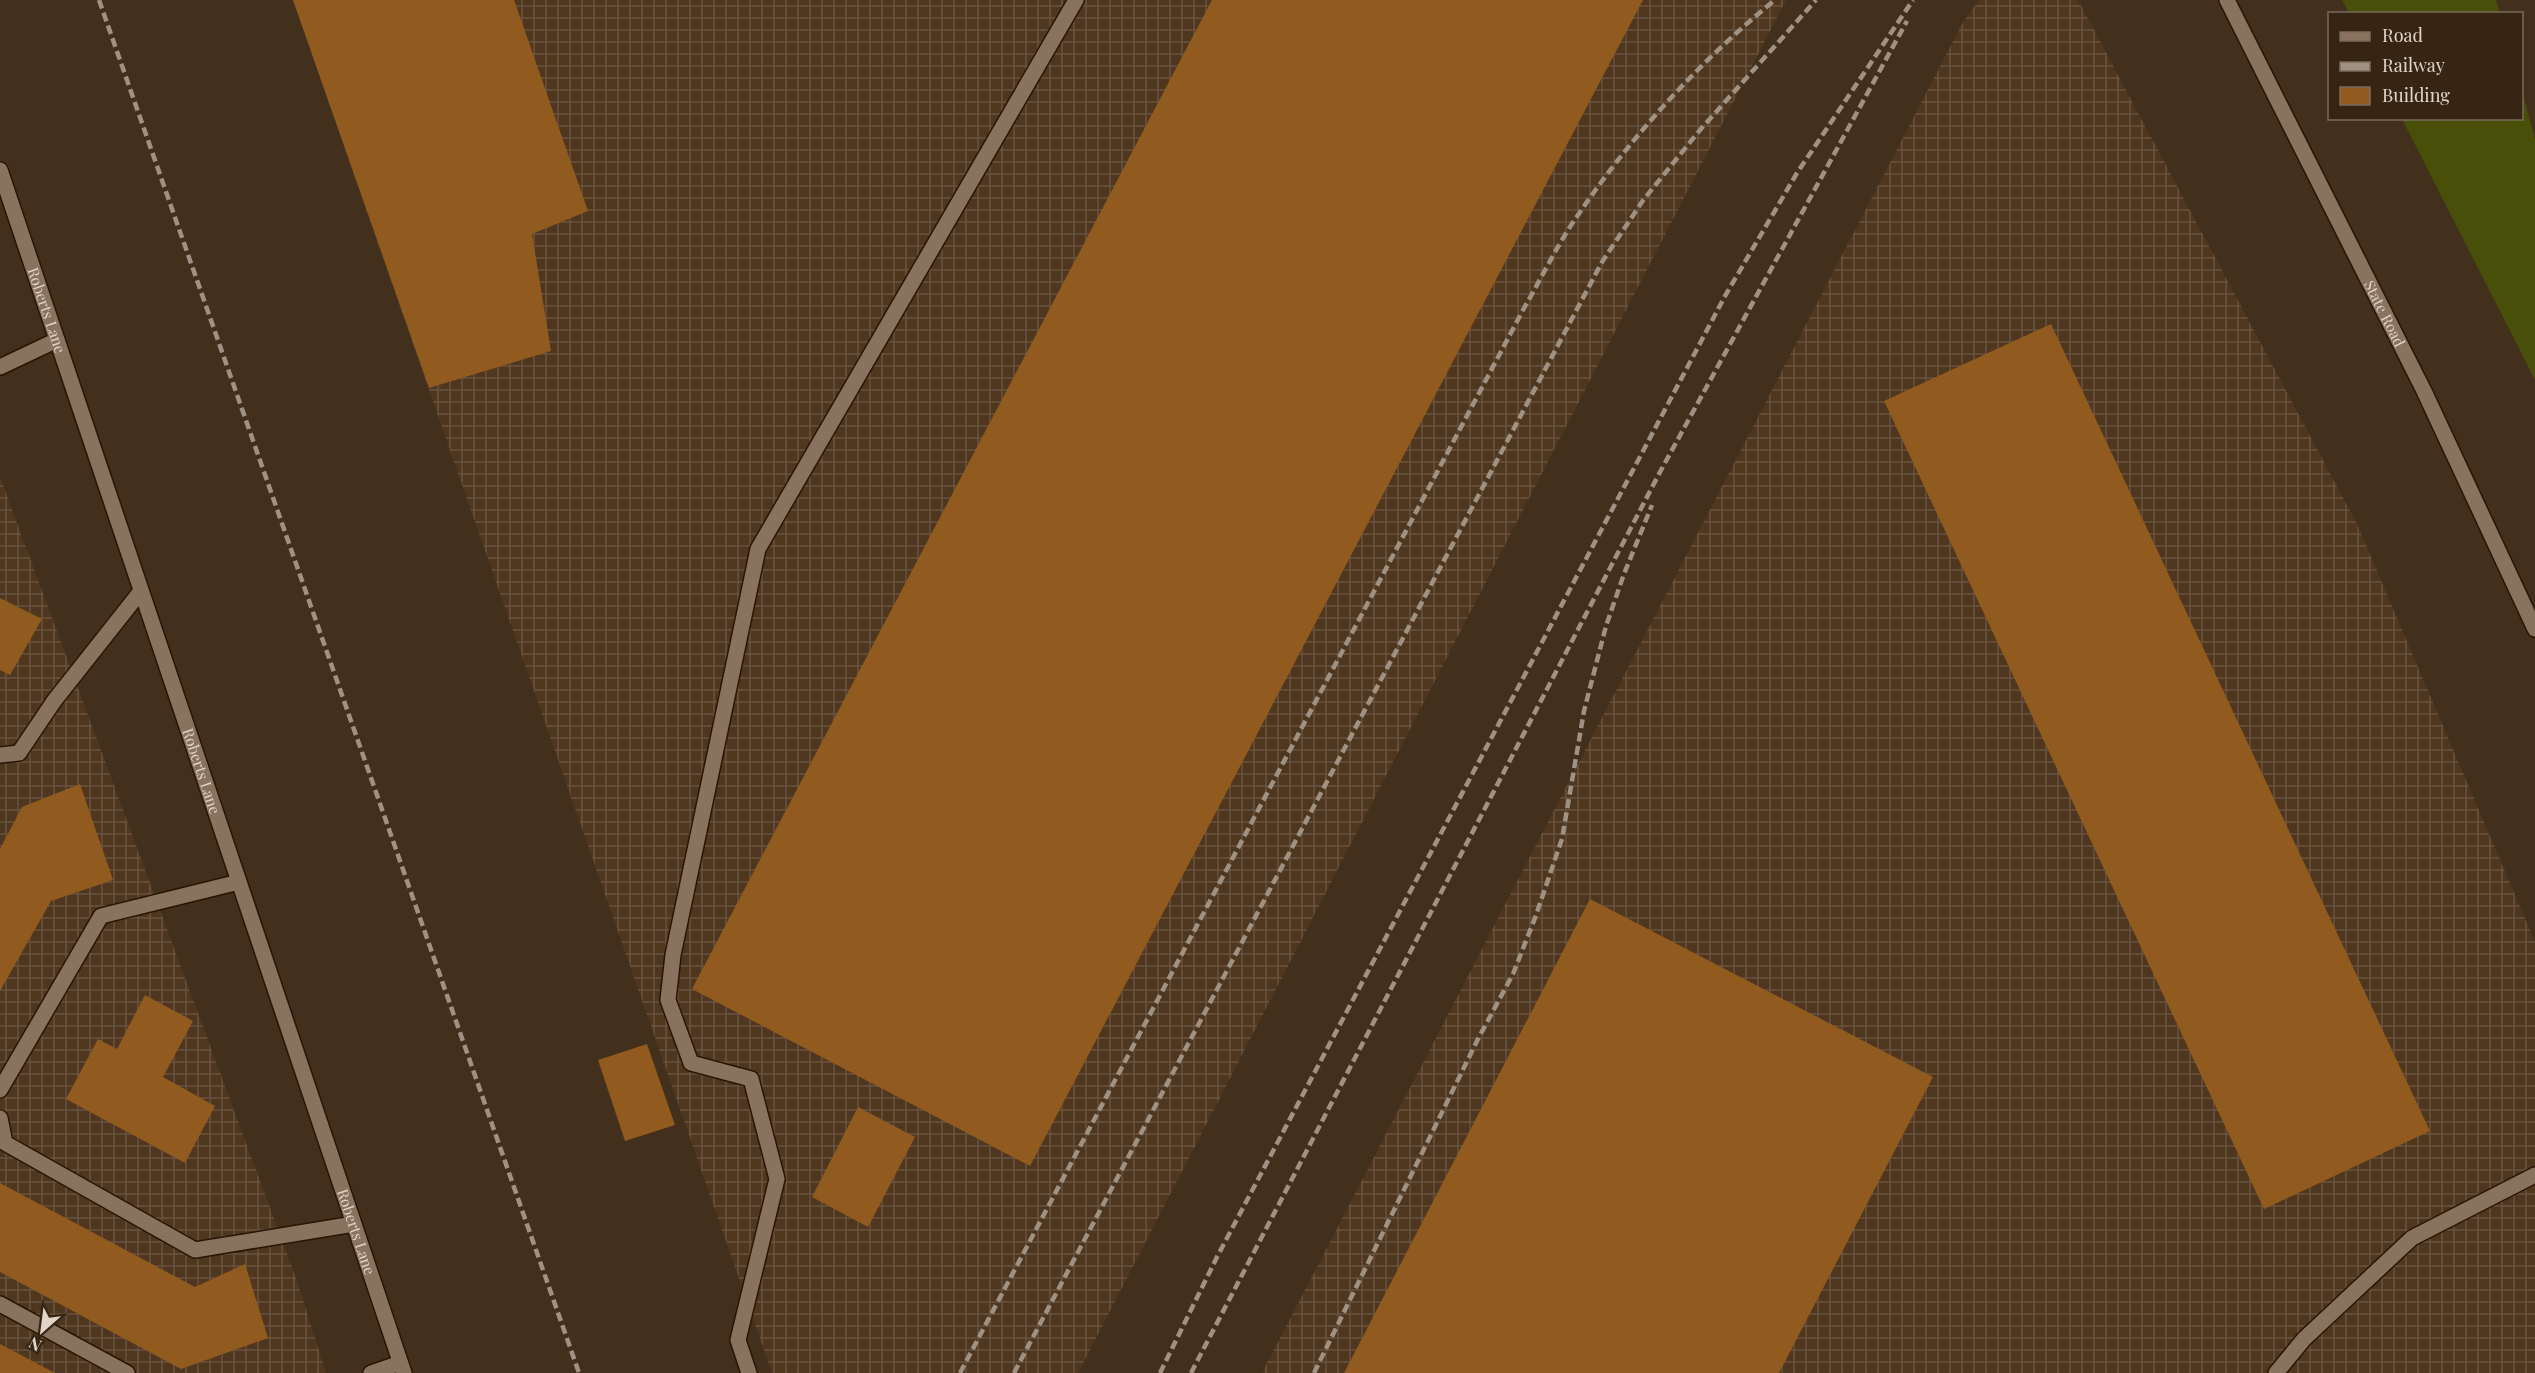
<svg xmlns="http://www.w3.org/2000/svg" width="2535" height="1373" font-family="'Playfair Display',serif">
<defs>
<pattern id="industrial-grid" width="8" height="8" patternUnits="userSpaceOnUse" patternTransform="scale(1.5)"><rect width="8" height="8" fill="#4f371f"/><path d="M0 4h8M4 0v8" fill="none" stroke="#68533e"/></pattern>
</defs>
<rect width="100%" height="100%" fill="#422f1c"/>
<path fill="url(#industrial-grid)" d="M293,0H1786L1078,1373H772Z
M1979,0H2078L2357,524L2535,942V1373H1262L1962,24Z
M0,477L297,1281L326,1373H0Z"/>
<path fill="#474f08" d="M2342,0H2496L2500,13H2349Z
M2522,91L2535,139V380L2402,119L2522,118Z"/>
<path fill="#915a1e" d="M293,0H514L588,211L532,234L551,351L429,388Z
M1212,0H1643L1030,1166L692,989Z
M2051,324L2430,1131L2264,1209L1884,401Z
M0,598L42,619L10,675L0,670Z
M80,784L113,880L51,901L0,991V849L22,807Z
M1590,899L1933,1077L1779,1373H1344Z
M145,995L193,1021L163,1077L215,1106L185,1163L66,1099L98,1039L117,1049Z
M647,1044L675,1125L625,1141L598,1060Z
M858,1107L915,1137L868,1227L812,1197Z
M0,1183L195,1287L245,1264L268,1338L181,1369L0,1272Z
M0,1344L55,1373H0Z"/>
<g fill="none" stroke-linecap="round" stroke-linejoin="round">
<defs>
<path id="lane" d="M0,367L57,340
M0,755L19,753L54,701L141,591
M0,1090L101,916L239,882
M0,1118L5,1143L195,1250L354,1224
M0,1304L127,1373
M371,1373L400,1363
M749,1373L738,1340L777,1179L751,1079L691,1063L668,1000L673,955L758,549L1076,0
M2276,1373L2304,1339L2412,1238L2535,1175"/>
<g id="secondary">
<path id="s1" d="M2227,0L2424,391L2535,629"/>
<path id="s2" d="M0,170L404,1373"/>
</g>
</defs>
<use href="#lane" stroke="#281605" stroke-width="18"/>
<use href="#secondary" stroke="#281605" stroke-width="18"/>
<use href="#lane" stroke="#89735f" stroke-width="15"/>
<use href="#secondary" stroke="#89735f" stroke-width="15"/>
<path stroke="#a09283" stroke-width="4.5" stroke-dasharray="9 4.5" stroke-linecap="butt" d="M99,0L579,1373
M960,1373L1523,310C1541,279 1557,245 1578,215C1632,135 1700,61 1775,0
M1014,1373L1602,262L1644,199L1700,130L1816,0
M1160,1373L1217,1257L1725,296L1797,173L1913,0
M1191,1373L1660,472L1907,21
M1314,1373L1478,1039L1513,974L1535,918L1562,839L1584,711L1606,626L1624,574L1652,505"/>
</g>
<g text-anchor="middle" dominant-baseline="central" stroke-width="4.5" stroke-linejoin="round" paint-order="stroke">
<g font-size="15" fill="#e1d5ca" stroke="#372513">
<text stroke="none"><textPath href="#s2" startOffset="148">Roberts Lane</textPath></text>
<text stroke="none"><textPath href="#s1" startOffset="351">State Road</textPath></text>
<text stroke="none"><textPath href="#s2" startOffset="634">Roberts Lane</textPath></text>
<text stroke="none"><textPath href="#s2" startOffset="1120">Roberts Lane</textPath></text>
</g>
</g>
<rect x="2328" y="12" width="195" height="108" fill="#372513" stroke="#7b6b5c" stroke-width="1.5"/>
<rect x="2340" y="32" width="30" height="9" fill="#89735f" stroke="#7b6b5c" stroke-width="1.5"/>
<text x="2382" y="42" font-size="18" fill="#e1d5ca">Road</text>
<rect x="2340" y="62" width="30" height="9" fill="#a09283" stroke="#7b6b5c" stroke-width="1.5"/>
<text x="2382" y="72" font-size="18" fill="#e1d5ca">Railway</text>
<rect x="2340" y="87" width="30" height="18" fill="#915a1e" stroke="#7b6b5c" stroke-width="1.5"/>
<text x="2382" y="102" font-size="18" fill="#e1d5ca">Building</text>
<g transform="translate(42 1331) rotate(208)" stroke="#372513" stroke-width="4.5" paint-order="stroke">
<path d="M0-4.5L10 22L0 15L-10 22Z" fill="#e1d5ca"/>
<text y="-9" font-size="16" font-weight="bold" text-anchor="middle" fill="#e1d5ca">N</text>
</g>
</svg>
